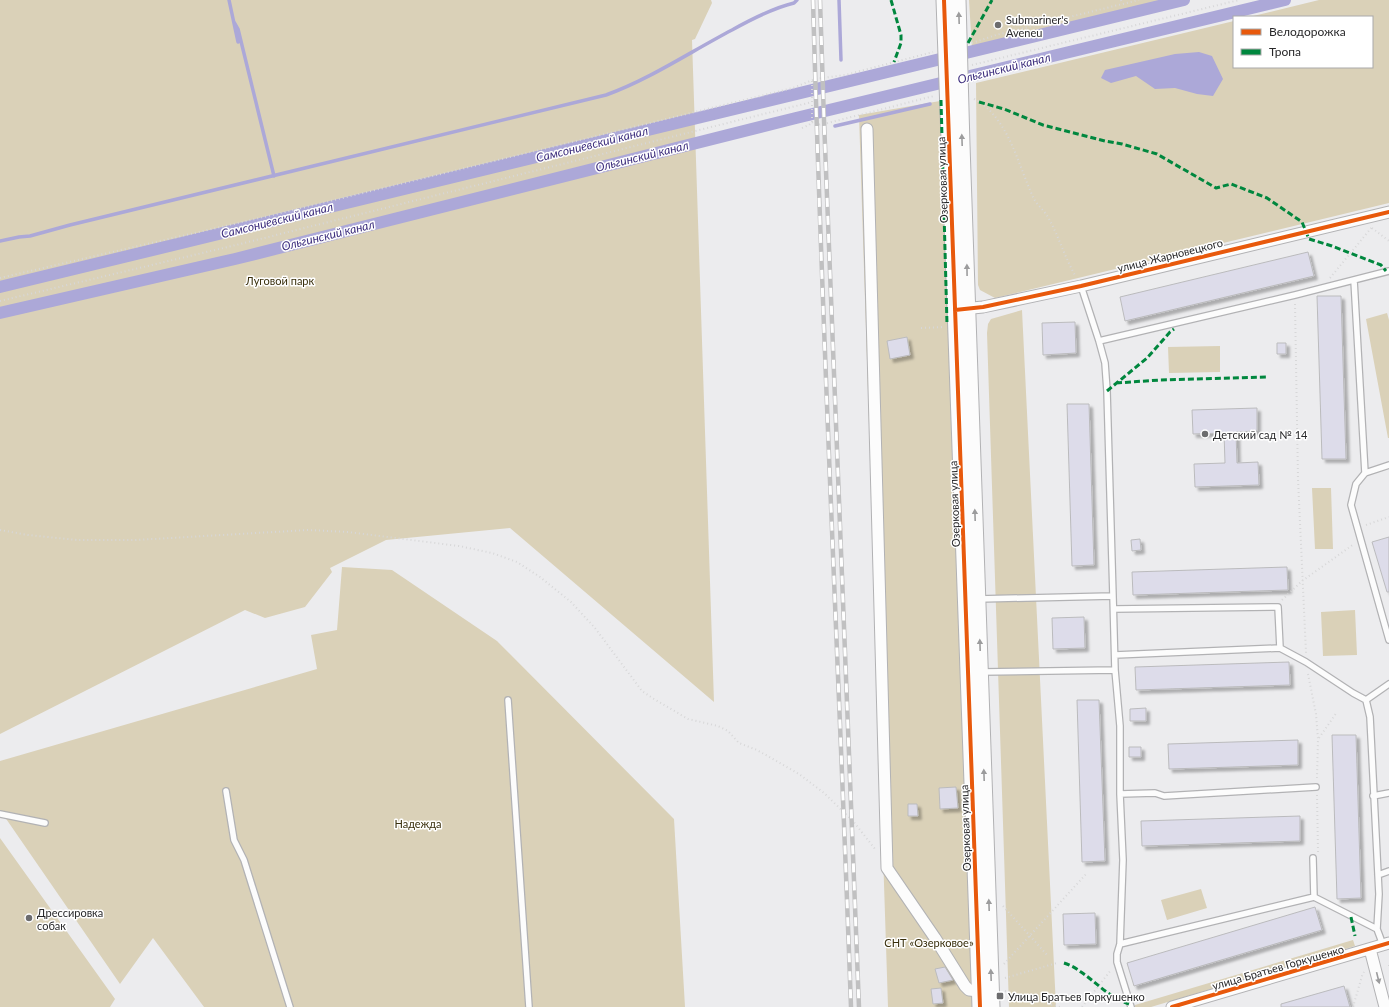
<svg xmlns="http://www.w3.org/2000/svg" width="1389" height="1007" font-family="Lato,sans-serif">
<defs>
<filter id="shadow"><feDropShadow dx="3.5" dy="3.5" stdDeviation="1" flood-color="#0004"/></filter>
</defs>
<rect width="100%" height="100%" fill="#ececee"/>
<path fill="#dad1b8" d="M0,0H711L712,3L695,39L692,40L714,702L510,528L386,540L330,568L332,572L305,607L265,618L245,610L0,734Z
M969,0H1172L972,50Z
M1319,0H1389V203L995,298L980,290L978,285L976,83L1234,21V67H1372V17H1249Z
M940,101L974,1007H888L859,115Z
M1022,310L1056,1007H1009L987,333L988,324L991,319Z
M1387,313L1389,320V438H1388L1366,319Z
M1220,346V372L1169,373L1168,347Z
M1312,488H1331L1333,549H1315Z
M342,567L392,570L497,641L674,819L685,1007H204L153,938L120,984L0,810V761L317,669L311,635L337,630Z
M1355,610L1357,655L1323,656L1321,612Z
M0,838L115,999L110,1007H0Z
M1201,889L1207,908L1167,920L1161,900Z
M1353,940L1355,946L1151,1007H1135V1005Z"/>
<path fill="#aca8d8" d="M1199,52L1212,56L1223,79L1213,96L1197,94L1175,88L1155,89L1136,76L1111,83L1101,78L1105,70L1175,54Z"/>
<g fill="none" stroke-linecap="round" stroke-linejoin="round">
<path stroke="#aca8d8" stroke-width="3.5" d="M229,0L238,42
M839,0L841,60
M234,22L238,29L274,176
M835,126L930,104
M0,241L19,237L30,236L70,225L606,95C650,79 690,52 732,30C750,20 773,8 794,3L797,0"/>
<path stroke="#aca8d8" stroke-width="12" d="M0,287L1184,0
M0,313L235,259L796,118L1285,0"/>
</g>
<path fill="#dddcea" stroke="#bbbbbd" filter="url(#shadow)" d="M1308,252L1314,276L1125,321L1120,297Z
M1317,296H1341L1346,459H1322Z
M1075,322L1076,353L1043,355L1042,323Z
M907,337L910,355L890,359L887,341Z
M1277,343H1286V354H1277Z
M1067,404H1089L1094,565L1072,566Z
M1257,408V431L1236,432L1237,463L1258,462L1259,485L1195,487L1194,464L1225,463L1224,433L1193,434L1192,410Z
M1389,537V592H1387L1372,542Z
M1140,539L1141,550L1132,551L1131,540Z
M1287,567L1288,590L1133,595L1132,572Z
M1084,617L1085,648L1053,649L1052,618Z
M1289,662L1290,685L1136,690L1135,667Z
M1077,700H1099L1105,861L1082,862Z
M1146,708V721H1130V709Z
M1332,735H1356L1361,898L1337,899Z
M1298,740V765L1169,769L1168,744Z
M1129,747H1141V757H1129Z
M956,787L958,808L940,809L939,788Z
M908,804H917L918,816H908Z
M1300,816V841L1142,846L1141,821Z
M1315,907L1322,930L1134,986L1127,963Z
M1095,913L1096,944L1064,945L1063,914Z
M945,967L953,980L939,983L935,969Z
M1344,986L1350,1007H1281V1004Z
M941,988L943,1003L933,1004L931,989Z"/>
<g fill="none" stroke-linecap="round" stroke-linejoin="round">
<defs>
<path id="lane" d="M1354,280L1365,473
M1081,286L1099,341L1295,295L1389,271
M1099,341L1105,363L1107,391L1113,596
M1389,465L1365,473L1356,484L1351,505L1389,640
M978,599L1113,596L1115,670L981,672
M1114,609L1278,607L1280,648L1115,655
M1280,648L1306,662L1353,693L1366,700
M1115,670L1120,726V794L1155,793L1164,796L1316,787
M508,700L529,1007
M226,791L234,840L244,860L290,1007
M1120,794L1123,860L1120,944L1117,954V962L1131,1007
M1373,796L1389,793
M0,814L45,823
M1313,858L1314,897
M1378,875L1389,871
M1120,944L1314,897L1377,929
M1383,945L1377,929L1379,894L1370,717L1366,700L1389,684"/>
<path id="street" d="M867,129L887,868L935,938L965,986L969,990L979,991
M962,309L983,307L1081,286L1389,212
M1370,949L1385,1007
M1172,1007L1389,943"/>
<path id="secondary" d="M944,0L980,1007
M958,0L962,145L992,1007"/>
</defs>
<use href="#lane" stroke="#b2b2b4" stroke-width="8"/>
<use href="#street" stroke="#b2b2b4" stroke-width="13"/>
<use href="#secondary" stroke="#b2b2b4" stroke-width="17"/>
<path stroke="#d7d7d8" stroke-width="2" stroke-dasharray="1 3" stroke-linecap="butt" d="M1121,0L1122,4
M972,43L996,35L1139,0
M972,65L1239,0
M812,81V122
M974,99C1009,117 1018,166 1034,199C1038,206 1045,211 1049,219C1059,237 1065,258 1076,277
M802,128L809,125L812,122L816,125L824,124L934,96
M1372,228L1389,241
M0,278L281,213L793,88L815,79L845,75L933,52
M1330,278L1372,227
M0,301L236,245L812,102
M1295,304L1298,479L1306,653
M921,328L944,327
M1366,525L1389,517
M0,530L28,535L77,540H136L308,530L348,532L459,546L492,553L517,562L540,577L571,602L595,628L642,691L654,699L688,719L718,726L728,731L739,743L757,750L799,774L824,793L853,821L875,849
M1282,600L1302,581L1354,544
M1308,674L1316,714L1318,739L1317,778
M1319,738L1337,712
M1317,795L1318,852
M1003,906L1048,956
M1004,964L1087,873
M1389,965V966
M1005,978L1057,963
M1005,991L1060,1007
M1082,1007L1111,970
M1353,1007L1362,976L1364,972"/>
<use href="#lane" stroke="#fcfcfc" stroke-width="5.5"/>
<use href="#street" stroke="#fcfcfc" stroke-width="11"/>
<use href="#secondary" stroke="#fcfcfc" stroke-width="15"/>
<defs>
<path id="rail" d="M813,0C822,336 839,671 851,1007
M820,0L824,120L859,1007"/>
</defs>
<use href="#rail" stroke="#c0c0c1" stroke-width="4.5"/>
<use href="#rail" stroke="#fff" stroke-width="3" stroke-dasharray="9" stroke-linecap="butt"/>
<path stroke="#00873e" stroke-width="3" stroke-dasharray="6 3" stroke-linecap="butt" d="M891,0L901,35V43L894,62
M968,43L992,0
M941,100L947,324
M979,102L1004,109L1043,125L1105,141L1122,144L1157,154L1216,188L1231,184L1267,198L1302,222L1309,239L1332,246L1381,265L1386,271
M1116,383L1160,380L1267,377
M1107,391L1147,358L1170,332L1174,329
M1351,917L1355,936
M1064,963C1070,965 1076,968 1081,972C1097,983 1110,998 1129,1004"/>
<defs>
<path id="cycleway" d="M944,0L980,1007
M955,310L983,307L1081,286L1389,212
M1172,1007L1389,943"/>
</defs>
<use href="#cycleway" stroke="#fff" stroke-width="6"/>
<use href="#cycleway" stroke="#e8590c" stroke-width="4"/>
</g>
<defs><path id="oneway-solid" d="M-6-.8H1V-3.2L6.5 0L1 3.2V.8H-6Z"/></defs>
<g fill="#9c9c9d">
<use href="#oneway-solid" transform="translate(959 18) rotate(-92)"/>
<use href="#oneway-solid" transform="translate(962 140) rotate(-92)"/>
<use href="#oneway-solid" transform="translate(967 270) rotate(-91)"/>
<use href="#oneway-solid" transform="translate(975 515) rotate(-92)"/>
<use href="#oneway-solid" transform="translate(980 645) rotate(-92)"/>
<use href="#oneway-solid" transform="translate(984 775) rotate(-92)"/>
<use href="#oneway-solid" transform="translate(989 905) rotate(-92)"/>
<use href="#oneway-solid" transform="translate(991 975) rotate(-92)"/>
<use href="#oneway-solid" transform="translate(1378 978) rotate(76)"/>
</g>
<g fill="#6c6c6e" stroke="#fff" stroke-width="1.5">
<circle cx="998" cy="25" r="4"/>
<circle cx="1205" cy="434" r="4"/>
<circle cx="29" cy="918" r="4"/>
<rect x="996" y="992" width="8" height="8" rx="2"/>
</g>
<g text-anchor="middle" dominant-baseline="central" stroke-width="3" stroke-linejoin="round" paint-order="stroke">
<g font-size="11" fill="#272729" stroke="#fff" text-anchor="start">
<text x="1006" y="19">Submariner's<tspan x="1006" dy="13">Aveneu</tspan></text>
<text x="1213" y="434">Детский сад № 14</text>
<text x="37" y="912">Дрессировка<tspan x="37" dy="13">собак</tspan></text>
<text x="1008" y="996">Улица Братьев Горкушенко</text>
</g>
<g font-size="11" fill="#272729" stroke="#fff">
<text transform="translate(942 180) rotate(-92)">Озерковая улица</text>
<text transform="translate(1170 255) rotate(-14)">улица Жарновецкого</text>
<text transform="translate(954 504) rotate(-92)">Озерковая улица</text>
<text transform="translate(965 828) rotate(-92)">Озерковая улица</text>
<text transform="translate(1278 967) rotate(-16)">улица Братьев Горкушенко</text>
</g>
<g font-size="11" fill="#382e0b" stroke="#fff">
<text x="280" y="280">Луговой парк</text>
<text x="418" y="823">Надежда</text>
<text x="929" y="942">СНТ «Озерковое»</text>
</g>
<g font-size="12" font-style="italic" fill="#3c2d7d" stroke="#fff">
<text transform="translate(1004 68) rotate(-14)">Ольгинский канал</text>
<text transform="translate(592 144) rotate(-14)">Самсониевский канал</text>
<text transform="translate(642 156) rotate(-14)">Ольгинский канал</text>
<text transform="translate(277 220) rotate(-14)">Самсониевский канал</text>
<text transform="translate(328 235) rotate(-14)">Ольгинский канал</text>
</g>
</g>
<rect x="1233" y="16" width="140" height="52" fill="#ffffff" stroke="#a9a9a9"/>
<rect x="1241" y="29" width="20" height="6" fill="#e8590c" stroke="#a9a9a9"/>
<text x="1269" y="36" font-size="12" fill="#272729">Велодорожка</text>
<rect x="1241" y="49" width="20" height="6" fill="#00873e" stroke="#a9a9a9"/>
<text x="1269" y="56" font-size="12" fill="#272729">Тропа</text>
</svg>
